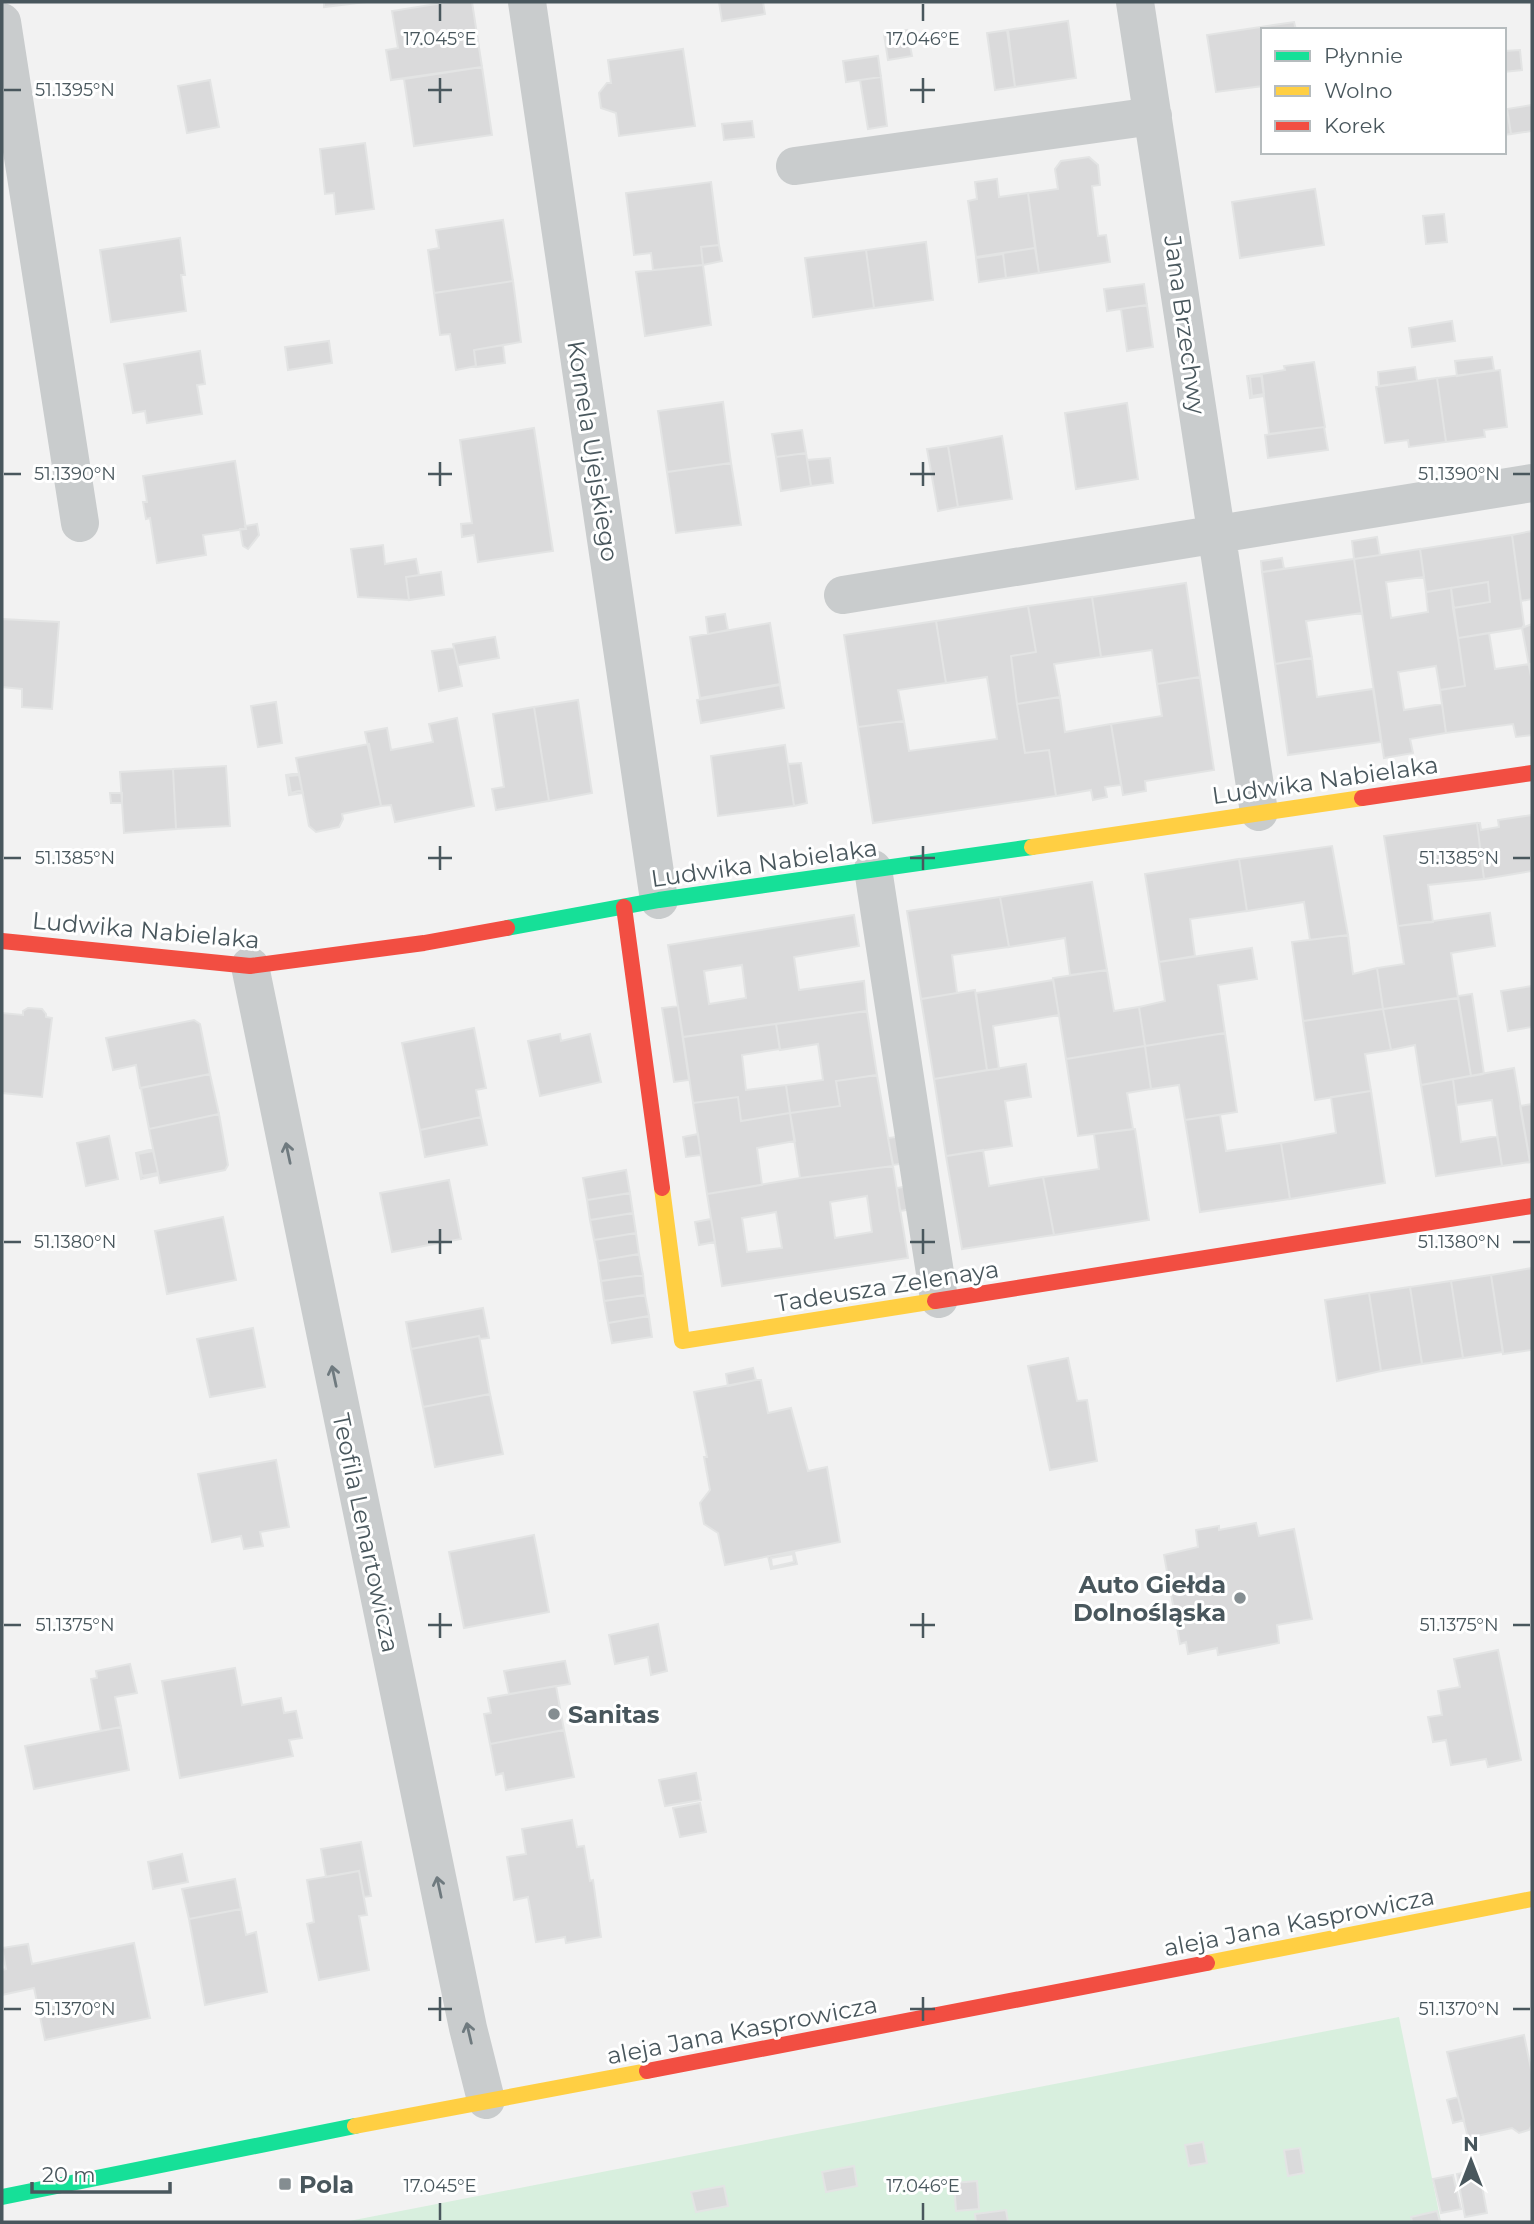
<svg xmlns="http://www.w3.org/2000/svg" width="1534" height="2224" font-family="Montserrat,sans-serif">
<rect width="100%" height="100%" fill="#f2f2f2"/>
<path fill="#d8efde" d="M1399,2017L1441,2222H344Z"/>
<path fill="#dadadb" stroke="#e3e4e4" stroke-width="2" fill-rule="evenodd" d="M324,2H366L324,7Z
M449,2H472L482,67L391,80L386,50L398,48L392,11Z
M719,2H763L765,14L722,21Z
M1068,21L1076,78L1015,87L1007,30Z
M1294,22L1296,30H1263V86L1216,92L1207,35Z
M907,30L912,56L888,60L884,34Z
M1008,30L1015,87L995,90L987,33Z
M683,49L695,126L619,136L616,113L601,108L599,93L607,83H611L608,60Z
M1520,50L1522,70L1504,72V51Z
M878,56L881,77L846,82L843,61Z
M482,67L492,135L414,146L404,79Z
M881,77L887,126L868,129L860,80Z
M210,80L219,127L187,133L178,86Z
M1532,105V131L1511,134L1507,109Z
M1504,115H1508L1511,134L1504,135Z
M752,121L754,137L724,140L722,124Z
M365,143L374,209L336,214L334,193L325,194L320,149Z
M1089,157L1098,165L1100,185L1092,186L1098,236L1106,235L1110,262L1039,273L1028,193L1058,189L1055,169L1061,161Z
M997,179L999,197L1028,193L1035,248L976,257L968,201L977,199L975,182Z
M711,182L719,245L701,247L703,265L653,270L651,253L634,255L626,193Z
M1315,189L1324,245L1240,258L1232,202Z
M1444,214L1447,242L1426,244L1423,216Z
M503,220L513,281L434,293L428,250L439,248L436,230Z
M180,238L185,275H181L186,311L111,322L100,250Z
M926,242L933,300L874,308L866,250Z
M719,245L722,261L703,265L701,247Z
M1035,248L1039,273L1006,278L1003,253Z
M866,250L874,308L813,317L805,258Z
M1003,254L1006,278L979,282L976,258Z
M703,265L711,325L645,336L636,272Z
M513,281L521,342L474,350L476,366L456,370L450,334L440,335L434,293Z
M1144,284L1147,305L1107,311L1104,289Z
M1147,305L1153,347L1127,351L1121,309Z
M1452,321L1455,341L1412,347L1409,328Z
M329,341L332,363L288,370L285,347Z
M503,345L505,363L476,367L474,350Z
M200,351L205,384L197,385L202,414L147,423L145,411L133,413L124,364Z
M1492,357L1494,370L1457,376L1455,361Z
M1314,362L1325,427L1269,434L1261,374L1285,370L1284,366Z
M1415,367L1417,381L1379,386L1378,372Z
M1500,370L1507,427L1484,430L1485,437L1446,442L1437,378Z
M1262,374L1250,377L1252,396H1264L1250,398L1247,376Z
M1262,376L1264,394L1252,396L1250,377Z
M1437,378L1446,442L1409,447L1408,440L1385,443L1376,387Z
M723,402L731,463L667,472L658,411Z
M1127,403L1138,479L1076,489L1065,413Z
M1324,427L1328,450L1268,458L1265,435Z
M534,428L553,551L478,562L474,535L462,537L461,524L472,523L460,440Z
M802,430L806,453L776,457L772,434Z
M1002,436L1012,499L958,507L948,446Z
M948,446L958,507L938,511L927,449Z
M806,453L811,486L781,491L776,457Z
M830,458L833,483L811,486L807,460Z
M235,461L246,529L203,535L206,555L157,563L150,518L146,519L143,502H147L143,476Z
M731,463L741,525L676,533L667,472Z
M257,524L259,535L248,549L243,546L240,529H246L245,526Z
M1532,531V599L1521,601L1512,535Z
M1512,535L1524,625L1522,628L1458,638L1453,608L1490,602L1488,582L1426,592L1420,549Z
M1377,537L1380,555L1354,559L1352,541Z
M383,545L385,564L416,559L419,575L406,577L409,600L358,597L351,549Z
M1420,549L1424,577L1386,582L1391,618L1428,612L1426,592L1451,588L1465,686L1440,690L1436,666L1398,672L1404,710L1442,704L1446,733L1410,739L1413,753L1384,758L1354,559Z
M1282,558L1284,569L1262,572L1261,561Z
M1354,559L1362,613L1306,621L1312,658L1275,664L1262,572Z
M441,572L444,595L409,600L406,577Z
M1488,582L1490,602L1453,608L1451,588Z
M1186,583L1200,677L1157,684L1152,650L1101,657L1092,597Z
M1092,597L1101,657L1054,664L1060,697L1017,704L1011,656L1036,652L1028,606Z
M1028,606L1036,652L1011,656L1017,704L1025,753L1049,750L1056,796L873,823L858,727L904,721L909,751L997,739L987,677L946,683L936,621Z
M725,614L728,630L708,634L706,617Z
M2,619L59,622L52,709L22,707V689L2,687Z
M936,621L946,683L898,690L904,721L858,727L844,635Z
M770,623L780,684L700,698L690,637Z
M1532,624V682L1522,628Z
M1489,633L1495,669L1530,664L1532,682V735L1516,737L1513,724L1446,733L1440,690L1465,686L1458,638Z
M495,637L499,658L458,665L453,644Z
M454,648L462,686L439,691L432,651Z
M1312,658L1317,697L1373,689L1381,742L1288,755L1275,664Z
M1200,677L1214,770L1145,781L1146,791L1123,795L1111,724L1162,716L1157,684Z
M780,685L784,708L701,723L697,700Z
M1060,697L1065,732L1111,724L1121,785L1105,787L1107,797L1093,800L1091,790L1056,796L1049,750L1025,753L1017,704Z
M578,700L592,793L549,801L534,707Z
M276,702L282,743L258,747L251,706Z
M534,707L549,801L496,810L492,789L504,787L493,714Z
M457,718L474,806L395,822L391,805L381,806L365,732L387,728L391,750L433,742L429,724Z
M369,744L381,806L342,814L343,819L339,827L316,832L309,826L296,758Z
M785,745L794,806L718,816L711,756Z
M801,763L807,803L794,806L788,764Z
M226,766L230,826L176,829L173,769Z
M173,769L176,829L124,833L120,772Z
M299,773V775L288,776L291,793L302,790L303,793L289,795L286,775Z
M299,775L302,790L291,793L288,776Z
M110,793H122V803H111Z
M1532,815V871L1484,879L1477,823H1480L1481,830L1499,827L1498,820Z
M1477,823L1484,879L1428,885L1433,922L1398,926L1384,836Z
M1332,846L1348,935L1310,940L1304,902L1247,911L1239,859Z
M1239,859L1247,911L1190,919L1195,956L1159,962L1145,874Z
M1092,882L1107,970L1070,975L1065,938L1009,947L1000,897Z
M1000,897L1009,947L952,955L957,993L921,999L907,911Z
M1490,913L1495,946L1451,953L1458,998L1383,1009L1377,968L1404,964L1398,926Z
M854,915L859,946L794,957L799,990L864,981L867,1011L683,1037L668,945ZM742,965L746,998L709,1004L704,971Z
M1348,935L1353,974L1377,968L1383,1009L1303,1021L1292,942Z
M1252,948L1257,979L1218,985L1225,1033L1145,1046L1139,1007L1165,1001L1159,962Z
M1107,970L1114,1011L1139,1007L1145,1046L1066,1059L1053,978Z
M1053,980L1059,1015L993,1026L999,1069L987,1070L976,993Z
M1532,986V1027L1508,1031L1501,991Z
M975,990L987,1070L934,1079L921,999Z
M1472,994L1484,1074L1471,1076L1458,996Z
M1458,998L1471,1076L1421,1085L1415,1045L1391,1050L1383,1009Z
M678,1006L689,1080L674,1082L662,1008Z
M28,1008L42,1009L46,1014V1017L52,1018L42,1097L2,1093V1013L23,1015V1011Z
M1383,1009L1391,1050L1365,1054L1371,1091L1315,1100L1303,1021Z
M867,1011L877,1075L836,1081L840,1106L790,1113L786,1085L823,1080L818,1044L780,1050L776,1024Z
M194,1020L200,1024L210,1074L140,1088L136,1065L113,1070L106,1038Z
M776,1024L780,1049L742,1055L746,1090L786,1085L790,1113L741,1121L738,1097L693,1103L683,1037Z
M474,1028L486,1088L476,1090L481,1117L420,1130L402,1043Z
M1225,1033L1237,1112L1185,1120L1179,1085L1151,1089L1145,1046Z
M560,1034L561,1041L590,1034L601,1082L540,1096L528,1041Z
M1145,1046L1151,1089L1127,1093L1133,1129L1078,1136L1066,1059Z
M1026,1064L1031,1097L1005,1101L1012,1146L946,1156L934,1079Z
M1514,1068L1530,1162L1502,1166L1492,1100L1456,1105L1453,1079Z
M210,1074L219,1114L149,1129L141,1088Z
M877,1075L893,1166L800,1178L790,1113L840,1106L836,1081Z
M1453,1079L1461,1142L1497,1136L1502,1166L1436,1176L1421,1085Z
M1371,1091L1385,1183L1290,1199L1281,1143L1336,1133L1331,1097Z
M738,1097L741,1121L790,1113L795,1141L757,1148L762,1185L707,1194L693,1103Z
M1532,1104V1161L1530,1162L1520,1106Z
M219,1114L228,1165L225,1170L160,1183L149,1129Z
M1220,1115L1226,1151L1281,1143L1290,1199L1200,1212L1185,1120Z
M481,1117L487,1145L425,1157L420,1130Z
M1135,1129L1149,1220L1054,1235L1043,1177L1099,1169L1094,1134Z
M698,1134L701,1155L686,1157L683,1137Z
M109,1136L118,1179L86,1186L77,1143Z
M903,1136L908,1163L893,1165L888,1138Z
M153,1149V1151L138,1154L142,1176L158,1175L141,1179L136,1153Z
M983,1150L989,1186L1043,1177L1054,1235L962,1249L946,1156Z
M153,1151L158,1173L142,1176L138,1154Z
M893,1166L908,1258L722,1286L707,1194L800,1178ZM867,1196L872,1232L835,1238L830,1202ZM776,1212L782,1248L747,1252L742,1218Z
M626,1170L630,1193L587,1200L583,1178Z
M449,1180L461,1239L392,1252L380,1193Z
M909,1186L912,1209L900,1211L897,1188Z
M630,1193L633,1213L590,1220L587,1200Z
M633,1213L636,1233L594,1240L590,1220Z
M223,1217L236,1280L167,1294L155,1231Z
M711,1219L715,1242L699,1245L695,1222Z
M636,1233L639,1254L598,1261L594,1240Z
M639,1254L643,1275L601,1281L598,1261Z
M1532,1268V1350L1503,1354L1491,1275Z
M643,1275L645,1295L604,1301L601,1281Z
M1491,1275L1503,1352L1463,1358L1451,1281Z
M1451,1281L1463,1358L1422,1364L1410,1287Z
M1410,1287L1422,1364L1381,1371L1369,1293Z
M1369,1293L1381,1371L1337,1381L1325,1300Z
M645,1295L649,1316L608,1323L604,1301Z
M483,1308L489,1338L480,1339L479,1336L411,1349L406,1322Z
M649,1316L652,1337L612,1343L608,1323Z
M253,1328L265,1387L210,1397L197,1339Z
M479,1336L490,1394L423,1407L411,1349Z
M1068,1358L1077,1401L1087,1400L1097,1461L1050,1470L1028,1366Z
M753,1368L756,1380L728,1386L726,1374Z
M756,1380H761L768,1413L791,1408L808,1471L827,1467L840,1542L725,1565L718,1533L704,1524L700,1503L710,1490L704,1457H707L694,1392Z
M490,1394L503,1454L435,1467L423,1407Z
M276,1460L289,1527L260,1532L263,1546L244,1549L241,1536L212,1542L198,1474Z
M1256,1523L1259,1536L1294,1529L1312,1619L1277,1625L1279,1643L1218,1655L1217,1648L1188,1654L1186,1642L1180,1644L1164,1555L1198,1547L1196,1530L1219,1526V1530Z
M534,1535L549,1612L464,1628L449,1552Z
M794,1552L797,1564L771,1569L768,1556Z
M793,1554L794,1562L772,1567L771,1558Z
M658,1624L667,1671L651,1675L648,1657L615,1664L609,1635Z
M1498,1650L1521,1760L1488,1767L1486,1759L1451,1765L1446,1740L1433,1742L1428,1717L1442,1715L1438,1691L1460,1687L1454,1659Z
M565,1661L570,1684L509,1694L504,1671Z
M130,1664L137,1693L115,1697L121,1727L101,1731L91,1679L97,1678L96,1671Z
M235,1668L242,1705L281,1698L284,1713L296,1711L302,1738L289,1740L293,1756L180,1778L162,1681Z
M556,1686L564,1730L490,1744L484,1714L491,1713L488,1698Z
M121,1727L129,1770L34,1789L25,1746Z
M564,1730L574,1777L506,1790L503,1773L496,1775L490,1744Z
M696,1773L701,1800L665,1806L659,1780Z
M700,1803L706,1832L680,1837L673,1808Z
M572,1820L577,1847L584,1846L590,1881L593,1880L601,1937L566,1943L565,1937L536,1942L528,1897L514,1900L507,1857L526,1854L522,1829Z
M361,1842L371,1896L364,1897L359,1871L326,1877L321,1849Z
M182,1854L188,1882L153,1889L148,1862Z
M359,1871L367,1915L359,1916L369,1970L319,1980L307,1924L314,1922L307,1880Z
M235,1879L241,1909L189,1919L182,1889Z
M241,1909L246,1935L256,1932L267,1992L205,2005L189,1919Z
M134,1943L150,2018L45,2040L34,1988L2,1995V1970L6,1969L2,1948L28,1944L32,1964Z
M1524,2035L1532,2074V2125L1529,2130L1519,2133L1512,2128L1468,2138L1447,2052Z
M1458,2097L1464,2120L1453,2123L1447,2100Z
M1203,2142L1207,2163L1189,2166L1185,2145Z
M1300,2148L1304,2173L1288,2176L1284,2150Z
M854,2166L857,2186L826,2192L822,2172Z
M1479,2170L1487,2213L1465,2217L1457,2174Z
M1453,2175L1461,2209L1441,2213L1433,2179Z
M977,2181L979,2209L956,2211L954,2183Z
M724,2186L728,2206L696,2212L691,2192Z
M1006,2210L1008,2222H976L975,2214Z
M1437,2211L1440,2222H1412L1411,2217Z"/>
<g fill="none" stroke-linecap="round" stroke-linejoin="round">
<path stroke="#c9cccd" stroke-width="38" d="M527,2L659,900
M1135,2L1259,812
M2,22L80,523
M795,166L1153,116
M843,595L1532,483
M873,869L939,1299
M250,966L468,2028L486,2100"/>
<path stroke="#16e098" stroke-width="16" d="M507,928L659,900L1032,847
M2,2197L355,2126"/>
<path stroke="#ffcf43" stroke-width="16" d="M1032,847L1362,798
M662,1188L682,1341L935,1301
M1207,1963L1532,1899
M355,2126L647,2071"/>
<path stroke="#f24e42" stroke-width="16" d="M1362,798L1532,773
M624,907L662,1188
M2,941L250,966L424,943L507,928
M935,1301L1532,1206
M647,2071L1207,1963"/>
</g>
<defs><path id="oneway-shaft" d="M-6 0H5M1.5-3L5.5 0L1.5 3" fill="none" stroke-width="1.6" stroke-linecap="round" stroke-linejoin="round" transform="scale(1.75)"/></defs>
<g stroke="#6f7a7f">
<use href="#oneway-shaft" transform="translate(288 1153) rotate(-102)"/>
<use href="#oneway-shaft" transform="translate(334 1376) rotate(-102)"/>
<use href="#oneway-shaft" transform="translate(439 1887) rotate(-102)"/>
<use href="#oneway-shaft" transform="translate(469 2033) rotate(-103)"/>
</g>
<path fill="none" stroke="#49575d" stroke-width="2.5" d="M440,4V21M923,4V21M440,78V103M923,78V103M4,90H21M428,90H452M910,90H935M440,462V486M923,462V486M4,474H21M428,474H452M910,474H935M1513,474H1530M440,846V870M923,846V870M4,858H21M428,858H452M910,858H935M1513,858H1530M440,1229V1254M923,1229V1254M4,1242H21M428,1242H452M910,1242H935M1513,1242H1530M440,1613V1638M923,1613V1638M4,1625H21M428,1625H452M910,1625H935M1513,1625H1530M440,1997V2021M923,1997V2021M4,2009H21M428,2009H452M910,2009H935M1513,2009H1530M440,2203V2220M923,2203V2220"/>
<g fill="#848d91" stroke="#fff" stroke-width="2.5">
<circle cx="1240" cy="1598" r="7"/>
<circle cx="554" cy="1714" r="7"/>
<rect x="278" y="2177" width="14" height="14" rx="3.5"/>
</g>
<g text-anchor="middle" dominant-baseline="central" stroke-width="6" stroke-linejoin="round" paint-order="stroke">
<g font-size="24" fill="#49575d" stroke="#fff">
<text transform="translate(1185 325) rotate(82)">Jana Brzechwy</text>
<text transform="translate(593 451) rotate(81)">Kornela Ujejskiego</text>
<text transform="translate(1325 780) rotate(-8)">Ludwika Nabielaka</text>
<text transform="translate(764 863) rotate(-8)">Ludwika Nabielaka</text>
<text transform="translate(146 930) rotate(5)">Ludwika Nabielaka</text>
<text transform="translate(887 1286) rotate(-9)">Tadeusza Zelenaya</text>
<text transform="translate(366 1533) rotate(78)">Teofila Lenartowicza</text>
<text transform="translate(1299 1922) rotate(-11)">aleja Jana Kasprowicza</text>
<text transform="translate(742 2030) rotate(-11)">aleja Jana Kasprowicza</text>
</g>
<g font-size="24" font-weight="bold" fill="#49575d" stroke="#fff" text-anchor="start">
<text x="1226" y="1584" text-anchor="end">Auto Giełda<tspan x="1226" dy="28">Dolnośląska</tspan></text>
<text x="568" y="1714">Sanitas</text>
<text x="299" y="2184">Pola</text>
</g>
</g>
<g font-size="18" text-anchor="middle" fill="#49575d" stroke="#fff" stroke-width="6" stroke-linejoin="round" paint-order="stroke">
<text x="440" y="45">17.045°E</text>
<text x="923" y="45">17.046°E</text>
<text x="75" y="96">51.1395°N</text>
<text x="75" y="480">51.1390°N</text>
<text x="1459" y="480">51.1390°N</text>
<text x="75" y="864">51.1385°N</text>
<text x="1459" y="864">51.1385°N</text>
<text x="75" y="1248">51.1380°N</text>
<text x="1459" y="1248">51.1380°N</text>
<text x="75" y="1631">51.1375°N</text>
<text x="1459" y="1631">51.1375°N</text>
<text x="75" y="2015">51.1370°N</text>
<text x="1459" y="2015">51.1370°N</text>
<text x="440" y="2192">17.045°E</text>
<text x="923" y="2192">17.046°E</text>
</g>
<rect width="1534" height="2224" fill="none" stroke="#49575d" stroke-width="7"/>
<rect x="1261" y="28" width="245" height="126" fill="#ffffff" stroke="#b6bcbe" stroke-width="2"/>
<rect x="1275" y="51" width="35" height="10" fill="#16e098" stroke="#b6bcbe" stroke-width="2"/>
<text x="1324" y="63" font-size="21" fill="#49575d">Płynnie</text>
<rect x="1275" y="86" width="35" height="10" fill="#ffcf43" stroke="#b6bcbe" stroke-width="2"/>
<text x="1324" y="98" font-size="21" fill="#49575d">Wolno</text>
<rect x="1275" y="121" width="35" height="10" fill="#f24e42" stroke="#b6bcbe" stroke-width="2"/>
<text x="1324" y="133" font-size="21" fill="#49575d">Korek</text>
<g transform="translate(1471 2161)" stroke="#ffffff" stroke-width="5" paint-order="stroke">
<path d="M0-5L12 26L0 18L-12 26Z" fill="#49575d"/>
<text y="-10" font-size="19" font-weight="bold" text-anchor="middle" fill="#49575d">N</text>
</g>
<path d="M32 2182v10h138v-10" fill="none" stroke="#49575d" stroke-width="3.5"/>
<text x="42" y="2182" font-size="21" fill="#49575d" stroke="#ffffff" stroke-width="5" paint-order="stroke">20 m</text>
</svg>
